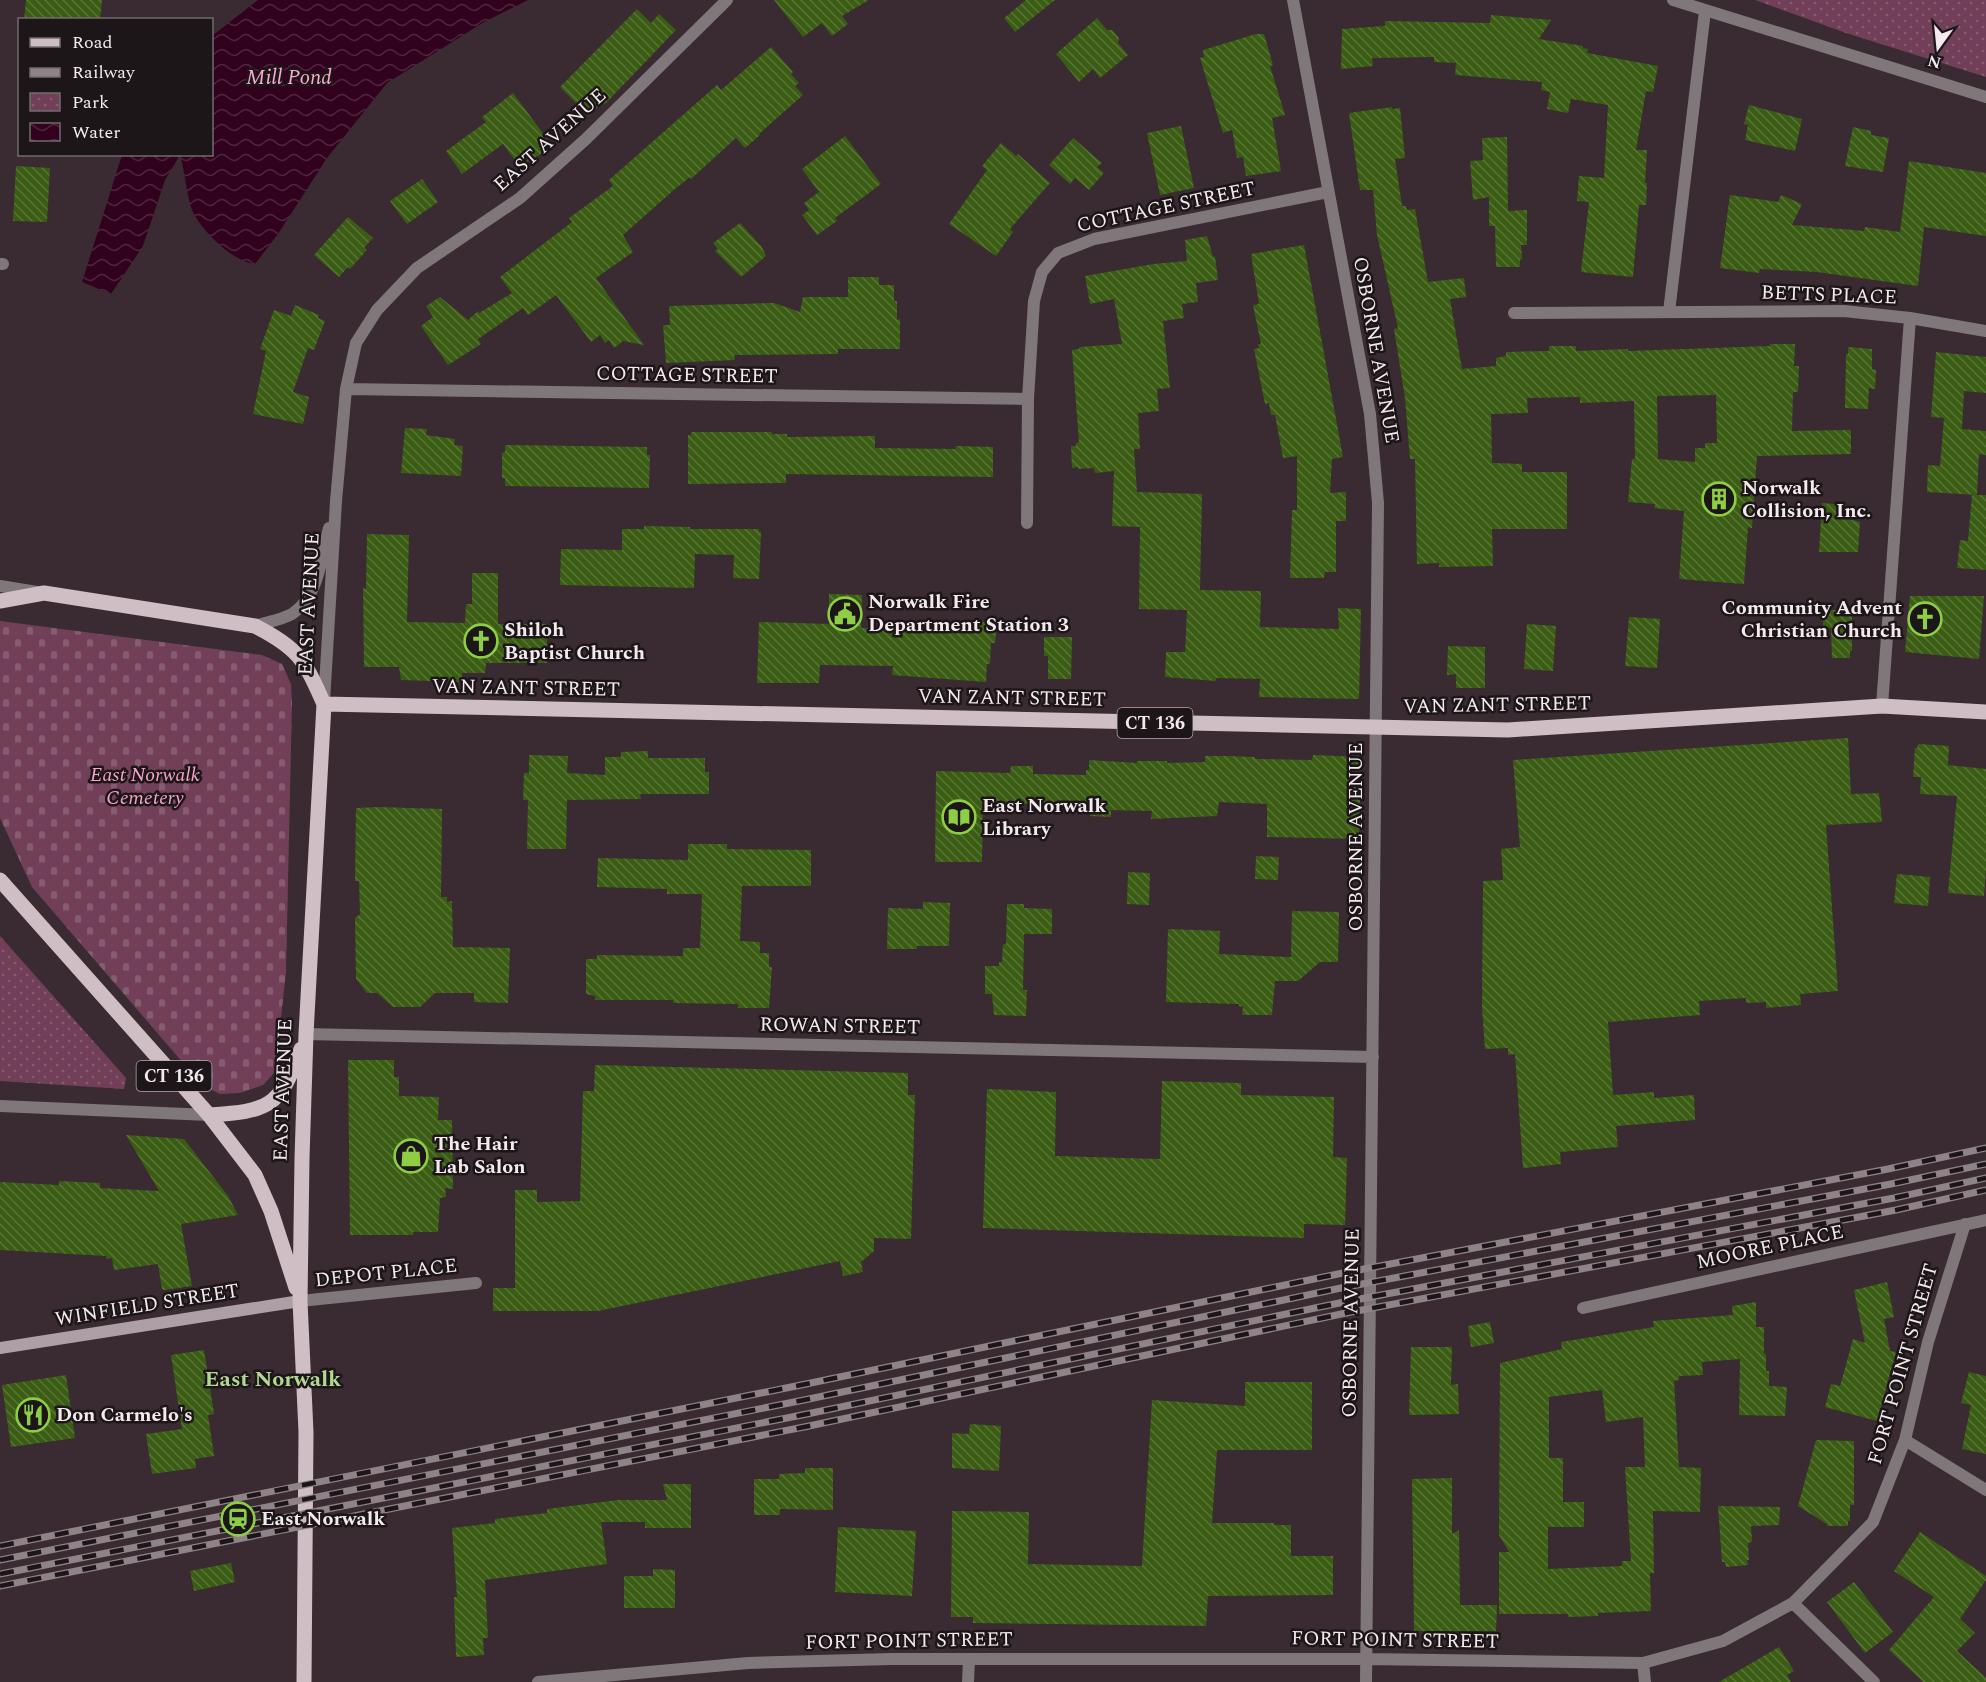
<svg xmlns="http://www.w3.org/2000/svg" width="1986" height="1682" font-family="Spectral,serif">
<defs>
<pattern id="cemetery-stones" width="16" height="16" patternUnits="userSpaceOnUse" patternTransform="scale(1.5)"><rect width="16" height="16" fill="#714058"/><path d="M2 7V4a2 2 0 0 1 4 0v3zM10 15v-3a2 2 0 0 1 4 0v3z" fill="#865c70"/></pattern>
<pattern id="park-dots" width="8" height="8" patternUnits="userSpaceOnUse" patternTransform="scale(1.5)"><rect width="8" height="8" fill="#714058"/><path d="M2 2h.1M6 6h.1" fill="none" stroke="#865c70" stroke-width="1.8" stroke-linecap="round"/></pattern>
<pattern id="water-waves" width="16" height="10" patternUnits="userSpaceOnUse" patternTransform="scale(1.5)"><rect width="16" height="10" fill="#32011e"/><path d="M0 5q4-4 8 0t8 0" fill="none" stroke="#50263f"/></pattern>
<pattern id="building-back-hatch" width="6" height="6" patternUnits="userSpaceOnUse" patternTransform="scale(1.5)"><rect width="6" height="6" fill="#3b5d13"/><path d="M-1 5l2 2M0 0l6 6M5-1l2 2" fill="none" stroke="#587436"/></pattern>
</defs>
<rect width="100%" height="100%" fill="#392b31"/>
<path fill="url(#cemetery-stones)" d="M0,621L262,655L282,664L291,684L292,702L286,972L275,1072L263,1085L240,1093L220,1094L202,1085L32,887L0,818Z"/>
<path fill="url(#park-dots)" d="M1755,0H1986V77L1846,33Z
M0,936L126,1078L124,1089L0,1081Z"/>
<path fill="url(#water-waves)" d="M258,0H528L484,22L387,83L327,158L278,234L255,264C234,262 204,233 194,214C187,201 185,171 180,155L165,180L143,246L111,294L82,282L122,155L212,154V36Z"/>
<path fill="url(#building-back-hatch)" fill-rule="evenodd" d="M26,0H102L100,20H24Z
M774,0H869L842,16L848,24L832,36L822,23L803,37Z
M1026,0H1055L1015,32L1004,18Z
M637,9L651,23L659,14L676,30L605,104L603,102L589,116L560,87Z
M1491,15L1551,20L1539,39L1583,46V48L1588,49L1587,53L1658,66L1653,92L1646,91L1636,150H1647L1645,183H1647L1646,205H1639L1633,277L1581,272L1589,202L1577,201L1579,176L1604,178L1608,105L1571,99L1568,113L1547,109L1550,92L1541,90L1542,82L1455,75L1456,63L1434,62V57L1372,58L1373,66L1341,69L1342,29L1385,26V21L1490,23Z
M1097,18L1107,30H1112L1119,38L1118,43L1128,55L1100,78L1093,69L1079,82L1056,54Z
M1256,34H1264L1273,65L1270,66L1285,115L1272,118L1281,171L1246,176L1243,157L1237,158L1232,130L1223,133L1200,58L1204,57L1203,50Z
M771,47L793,72L791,74L799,83L795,86L803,95L759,134L760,135L745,148L736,138L691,179L690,177L675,189L623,235L633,252L596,278L644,345L623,341L614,348L609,340L605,343L600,335L591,342L556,295L528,315L523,308L478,339L481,344L448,365L421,326L433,317L426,306L440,297L468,320L478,311L479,313L512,293L500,277L572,222L569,218L613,186L609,180L717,85L721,90Z
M513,93L551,144L546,148L547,150L520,167L503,144L462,174L446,151L486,122L482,117Z
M1749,105L1802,119L1795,151L1745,140L1748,125L1744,124Z
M1392,107V109L1400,108L1405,158L1395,159L1402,206H1406L1407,210L1415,209L1428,282L1464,278L1466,297L1450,299L1462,369L1496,366V358L1506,356V352L1549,351V346H1576V351L1628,349V351L1770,346V344H1795L1794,366H1799L1798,392H1793L1792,431L1851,430V454L1757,456L1752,528L1748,527L1744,584L1679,579L1684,511L1654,508L1655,504L1628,502L1632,459H1635L1634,401L1580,403V397L1527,398L1528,413L1491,414L1492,463L1522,464V472H1567V529H1492L1493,566L1439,567V563L1417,564L1415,459H1410L1405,398L1394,329L1398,328L1377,235L1373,190H1360L1349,113ZM1716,395L1717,443H1705V448H1695V462L1658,459L1657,396Z
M1181,126L1194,188L1160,195L1147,133Z
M1853,127L1871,131V135L1889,138L1883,172L1845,166Z
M845,136L881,184L835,218L837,221L817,235L802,215L809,210L804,203L819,192L802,169Z
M1507,137L1508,211L1527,210V245H1521L1522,260L1520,259V267H1496L1495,226H1489V197L1473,200L1470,161L1483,160L1482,138Z
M1073,138L1102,163L1097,167L1104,173L1089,190L1075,178L1070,184L1049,165Z
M1001,143L1016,156L1018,154L1050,183L1010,229L1013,232L996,256L949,224L987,170L982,166Z
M1909,161L1986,173V236L1924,227L1918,286L1817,272L1760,269L1759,273L1720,268L1730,195L1778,202L1781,195L1802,204L1792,225L1854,230L1864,231L1865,227L1900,232Z
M16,166L50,168L47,222L13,221Z
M422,179L438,202L407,224L390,201Z
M348,217L373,238L364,248L367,250L350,269L348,267L339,277L314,255Z
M740,223L762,247L766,256L741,277L715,251L718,249L713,243Z
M1207,236L1213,257L1215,256L1218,280L1196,283L1198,302L1182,304L1184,318L1163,321L1170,388L1157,389L1159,411L1138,413L1140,449H1134L1137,492L1202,494L1200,590L1261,591L1260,627L1339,629L1338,608L1361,609L1359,699L1259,697L1260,679L1216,678V681L1165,677L1166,652H1185L1187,610L1139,609L1140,527L1112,526L1114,471L1095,473L1094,468L1078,469V467L1072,468L1071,446H1076V443L1079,442L1072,350L1079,349V347L1122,344L1114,299L1090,304L1085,276L1153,264L1187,261L1185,240Z
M1304,245L1343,457L1332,459L1330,493L1346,492V521H1336V572H1325L1324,578H1290L1292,510H1297V456L1283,458L1275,415H1271L1269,403L1265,404L1254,349L1259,348L1258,344H1261L1253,305L1259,304L1251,254Z
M848,277H879V285H894V301H897V320L900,319V349H838V354L734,355L735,360L666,363L663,325H670L669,306L774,303L800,312L803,297H848Z
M295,305L319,315L318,318L325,321L314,350L308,348L293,392L309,397L303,424L253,414L266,351L260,349L274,310L291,316Z
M1848,347L1872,349V369L1876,370L1875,389L1869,388L1868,409L1845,408L1846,354H1848Z
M1936,352L1986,357V393L1964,391L1962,429L1986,431V455L1979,454L1977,495L1927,492L1928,465L1940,466L1944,418L1931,417Z
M405,428L427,429L426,435L455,439L454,445L463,446L461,476L401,473Z
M691,432H772V434H787V437L875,436V448L956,449V446L993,447V477L786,474V483L688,484V435H691Z
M505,445L647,447V455H650L649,488L505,486V478H502V453L505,452Z
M1972,495H1986V570L1957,568L1960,540L1968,541Z
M1822,503L1845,505L1844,518L1860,522L1858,552H1819Z
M644,526L690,527V529H759V531L761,532L759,579L733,578L734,555L695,554L694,588L560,585L561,549L622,550V529H644Z
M367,534L409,535L407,622L465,623L466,604H472V573H498V624H547V663H486L485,673H462V682L401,680L399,667H364L363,588L366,589Z
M829,594L862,595L861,628L902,630V626L969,632L970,621L997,622L995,643H991L990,664H987L986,682L892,675L893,666L820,665L819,683H757L759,622L829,624Z
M1910,596H1984L1979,659L1905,652Z
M1823,610H1848V614H1852V651H1850V658H1832L1831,628H1823Z
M1629,617L1660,619L1657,668L1625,666Z
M1527,624L1556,626L1553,671L1524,669Z
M1044,637H1072L1071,679H1048V656H1044Z
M1448,646L1485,647V688H1456V674L1447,675Z
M1848,738L1851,794L1879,793L1882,822L1826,825L1838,991L1800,994L1801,1005L1766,1008V1002L1746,1003V998L1699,1001L1700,1015L1608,1022L1613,1095L1654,1092V1098L1694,1095L1695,1120L1616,1126L1618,1147L1560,1152L1561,1164L1523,1168L1515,1054L1508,1055V1048L1485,1049L1482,1008L1483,881L1503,880L1501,849L1520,847L1513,760Z
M1918,744L1949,746L1948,765L1986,769V870L1984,896L1948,893L1957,796L1920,794L1921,777H1913L1915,748H1917Z
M648,751V758H705V772H709V794H640L641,799L567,800L566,849H527L528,800H523L524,773H529V755L568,756L567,773L605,775V757H621V752Z
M1313,755L1361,757L1359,839L1267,837V804L1219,802L1217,816L1151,819L1152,811L1111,810V817L1090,816V809L1088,808L1028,807V804L983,806L982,862H935L936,771L1010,773L1011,766H1033V774L1086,775V770H1089V760L1137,763V761H1167V763L1205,762V756H1226L1255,757V759L1312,760Z
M378,807L442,809L441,897H447V902L452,901L453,947L510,948L508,1003L474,1002V993H435L420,1007H393L377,993H367L356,979L355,918L360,914L359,881H355L356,808Z
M688,844H727V849L811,850V886H742L740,941L760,942V953H769V967H772L769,1008H738V1004L673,1003V1000H595V996L586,994V959H597V955L683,956V948H700L702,894H667V889L597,887L598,858L688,860Z
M1256,856L1279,857L1278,880L1255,879Z
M1128,872L1150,873L1149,905L1127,904Z
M1897,874L1930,877L1928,906L1894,903Z
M923,902L950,903L949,946H917V949H887L888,908L923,909Z
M1007,904H1024V908L1052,909V934H1024L1023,990H1027L1026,1016L994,1015L992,994H985V966H999V962H1002L1003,944H1006Z
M1292,911L1339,912L1338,962H1320L1298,981H1275L1272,1015H1242L1243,1007L1239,1006V1004L1166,1002L1168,929L1220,931L1219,954L1291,957Z
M348,1060H394V1077H399V1096L439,1097L438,1120H452L453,1189L445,1188L446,1197L440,1198L438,1232H413V1235H350Z
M595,1065L908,1073V1095H915L911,1239L874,1238V1251L861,1262L863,1272L843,1276L840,1261L598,1311H493V1288H515V1190H537V1202L580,1201L583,1091H594Z
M1162,1081L1241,1083V1095L1334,1097L1333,1157L1347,1158L1345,1225L1304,1224V1238L983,1228L987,1089L1056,1092L1055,1156L1160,1159Z
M126,1135L184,1139L228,1196L238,1215L181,1224L192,1286L164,1290L162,1289L158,1264L114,1270L112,1258L107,1259L106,1256L0,1250V1182L59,1185V1181L100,1183V1188L159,1191Z
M1887,1282L1894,1317L1884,1319L1890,1351L1896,1352L1877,1421L1825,1407L1831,1384L1840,1386L1853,1339L1865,1343L1854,1290Z
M1756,1302V1327H1764V1354H1766V1371H1769V1386L1787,1387L1785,1416L1739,1415L1740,1359L1702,1362L1703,1375L1679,1376V1380L1674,1381L1679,1467L1701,1468L1700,1512L1653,1511L1654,1573H1650L1651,1611L1598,1613V1616L1568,1617V1614H1499V1552H1509L1499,1535L1500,1363L1562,1349L1561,1342L1654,1327L1653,1321L1733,1315L1732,1306ZM1602,1390L1606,1422L1643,1417L1645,1467H1625L1631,1561H1622V1566L1548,1569V1527H1584V1502H1563V1458H1549V1397Z
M1490,1322L1494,1343L1471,1347L1468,1326Z
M1411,1347H1452L1451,1385L1458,1384L1459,1414L1409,1415Z
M204,1350L214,1414L208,1415L214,1456L195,1459L196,1468L152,1474L146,1434L182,1429L171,1355Z
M1969,1372L1986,1376V1454L1962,1449L1971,1405L1961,1403Z
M66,1375L75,1438L11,1447L2,1385Z
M1245,1382H1312V1450H1217L1212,1523H1274V1525H1291V1556H1333V1595L1208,1596L1206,1626L973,1623V1617H951L952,1511L1029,1512L1028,1564L1142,1566L1152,1400L1245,1406Z
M970,1424L1001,1426L999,1471L952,1468V1433L969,1434Z
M1816,1440L1854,1441V1505H1850V1521H1848V1526H1827V1524L1798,1506Z
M805,1468H833V1510L780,1509V1515H754V1479H779V1474L805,1473Z
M1452,1478V1534L1459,1530L1460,1605H1497L1496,1631H1414L1412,1479Z
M663,1484H691V1528H645V1522H601L607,1564L485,1580L488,1638H483L484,1655L456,1657L454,1597H457L452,1528L495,1523V1519L547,1513V1509L618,1500H667Z
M1718,1506L1780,1507L1779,1525L1751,1526L1752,1542L1748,1543L1749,1560H1747L1748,1565L1726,1567L1725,1562H1722Z
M838,1527L916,1531L912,1596L835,1592Z
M1920,1532L1986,1576V1580L1960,1619L1975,1633L1957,1651L1986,1678V1682H1923L1889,1650L1934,1597L1894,1571Z
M231,1563L235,1582L194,1591L190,1571Z
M653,1569L675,1570V1608H624V1576H653Z
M1854,1582L1893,1632L1865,1653L1827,1602Z
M1779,1647L1794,1671L1787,1675L1791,1682H1719Z"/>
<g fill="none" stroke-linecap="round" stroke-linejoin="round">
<path stroke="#7f777a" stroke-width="12" d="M1293,0L1370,414L1378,503L1366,1682
M0,264H3
M1669,312L1705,11
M1514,313L1844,311L1910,318L1986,331
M346,389L1028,399
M1027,523L1028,399L1034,301L1042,272L1058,253L1094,239L1328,192
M255,626C267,622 281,620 292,614C319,597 321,557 329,528
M324,702L336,501L346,389L356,343L377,310L417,268L520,198L586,139L727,0
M1882,706L1910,318
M306,1034L1373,1057
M0,1106L209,1115
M300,1301L476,1283
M1583,1308L1986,1220
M1905,1440L1986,1490
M1793,1603L1874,1682
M1643,1663L1645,1682
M538,1682L748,1663L891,1659H1367L1643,1663L1723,1641L1793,1603L1873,1522L1905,1440L1928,1342L1965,1224
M968,1682L969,1659"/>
<path stroke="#7f777a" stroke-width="12" d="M1673,0L1986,97
M0,586L37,592"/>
<path stroke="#ac9fa5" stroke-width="12" d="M0,1348L300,1301"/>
<path stroke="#cfbfc5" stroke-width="15" d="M0,601L44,593L255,626C300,649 304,660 324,704L306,1034L302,1158L300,1301L306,1432L304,1682
M324,704L1508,730L1882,706L1986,712
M0,880L209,1115L255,1175L271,1211L296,1288
M209,1115C269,1111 279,1108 301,1049"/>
<defs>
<path id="rail" d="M0,1546L801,1385L1338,1274L1888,1169L1986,1148
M0,1560L804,1400L1341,1288L1891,1184L1986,1164
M0,1574L807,1414L1344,1302L1894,1198L1986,1178
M0,1586L809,1426L1346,1313L1896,1210L1986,1190"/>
</defs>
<use href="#rail" stroke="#8f8388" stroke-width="7"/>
<use href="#rail" stroke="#1c1618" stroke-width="4.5" stroke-dasharray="14" stroke-linecap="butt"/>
</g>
<defs>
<symbol id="building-ring" viewBox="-11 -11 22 22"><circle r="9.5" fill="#1c1618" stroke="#8dce44" stroke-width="1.5"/><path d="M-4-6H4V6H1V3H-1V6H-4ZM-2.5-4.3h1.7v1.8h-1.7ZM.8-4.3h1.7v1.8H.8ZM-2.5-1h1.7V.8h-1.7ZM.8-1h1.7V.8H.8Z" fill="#8dce44"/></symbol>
<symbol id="civic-ring" viewBox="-11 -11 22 22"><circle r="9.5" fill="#1c1618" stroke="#8dce44" stroke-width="1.5"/><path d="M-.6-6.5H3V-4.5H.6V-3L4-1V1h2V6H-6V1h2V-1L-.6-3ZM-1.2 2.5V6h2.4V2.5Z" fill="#8dce44"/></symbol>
<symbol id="church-ring" viewBox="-11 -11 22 22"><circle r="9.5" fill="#1c1618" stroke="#8dce44" stroke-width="1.5"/><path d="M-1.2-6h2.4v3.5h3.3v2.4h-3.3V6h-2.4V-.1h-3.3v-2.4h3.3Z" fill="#8dce44"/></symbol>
<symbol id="library-ring" viewBox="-11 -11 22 22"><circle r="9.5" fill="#1c1618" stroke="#8dce44" stroke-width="1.5"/><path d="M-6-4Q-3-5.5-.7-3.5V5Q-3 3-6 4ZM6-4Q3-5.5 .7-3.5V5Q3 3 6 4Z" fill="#8dce44"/></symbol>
<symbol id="shop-ring" viewBox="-11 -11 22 22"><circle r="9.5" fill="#1c1618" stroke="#8dce44" stroke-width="1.5"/><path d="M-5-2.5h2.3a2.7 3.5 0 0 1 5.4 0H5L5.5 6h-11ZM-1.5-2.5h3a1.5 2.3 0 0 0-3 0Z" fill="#8dce44"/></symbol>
<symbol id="restaurant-ring" viewBox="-11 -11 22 22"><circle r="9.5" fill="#1c1618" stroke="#8dce44" stroke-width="1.5"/><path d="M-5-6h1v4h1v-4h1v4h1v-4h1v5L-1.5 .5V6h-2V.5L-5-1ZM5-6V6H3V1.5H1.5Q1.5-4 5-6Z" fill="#8dce44"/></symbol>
<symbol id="station-ring" viewBox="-11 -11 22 22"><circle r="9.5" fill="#1c1618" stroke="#8dce44" stroke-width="1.5"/><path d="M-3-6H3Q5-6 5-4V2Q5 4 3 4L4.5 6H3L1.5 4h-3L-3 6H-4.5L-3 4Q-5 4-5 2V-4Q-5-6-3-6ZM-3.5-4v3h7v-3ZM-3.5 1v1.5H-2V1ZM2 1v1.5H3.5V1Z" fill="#8dce44"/></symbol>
</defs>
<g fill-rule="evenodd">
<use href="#building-ring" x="1700" y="480" width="38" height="38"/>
<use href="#civic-ring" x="826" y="595" width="38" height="38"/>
<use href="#church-ring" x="1906" y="600" width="38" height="38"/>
<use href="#church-ring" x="462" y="622" width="38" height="38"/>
<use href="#library-ring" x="940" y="798" width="38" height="38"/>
<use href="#shop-ring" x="392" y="1137" width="38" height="38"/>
<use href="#restaurant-ring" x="14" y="1396" width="38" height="38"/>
<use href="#station-ring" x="219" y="1500" width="38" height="38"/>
</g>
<g text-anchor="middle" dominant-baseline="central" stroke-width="5" stroke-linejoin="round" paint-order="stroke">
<g fill="#1c1618" stroke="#b3aaae" stroke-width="1.5">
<rect x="1117.5" y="708" width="75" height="30" rx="4.5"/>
<rect x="136.5" y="1061" width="75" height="30" rx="4.5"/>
</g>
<g font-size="18" font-weight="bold" fill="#f4eaee">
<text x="1155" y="723">CT 136</text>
<text x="174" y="1076">CT 136</text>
</g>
<g font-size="20" fill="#f4eaee" stroke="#1c1618">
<text transform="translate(550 140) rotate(-42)">EAST AVENUE</text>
<text transform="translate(1166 207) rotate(-12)">COTTAGE STREET</text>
<text transform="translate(1829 295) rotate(2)">BETTS PLACE</text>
<text transform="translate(1376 350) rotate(80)">OSBORNE AVENUE</text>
<text transform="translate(687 375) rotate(1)">COTTAGE STREET</text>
<text transform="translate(309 604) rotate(-87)">EAST AVENUE</text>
<text transform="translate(526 688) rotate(1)">VAN ZANT STREET</text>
<text transform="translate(1012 698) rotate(1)">VAN ZANT STREET</text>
<text transform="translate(1497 705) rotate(-1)">VAN ZANT STREET</text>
<text transform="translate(1356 837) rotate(-90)">OSBORNE AVENUE</text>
<text transform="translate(840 1026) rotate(1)">ROWAN STREET</text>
<text transform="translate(283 1090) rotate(-88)">EAST AVENUE</text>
<text transform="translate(1770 1247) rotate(-12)">MOORE PLACE</text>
<text transform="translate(386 1273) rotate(-6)">DEPOT PLACE</text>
<text transform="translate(147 1305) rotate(-9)">WINFIELD STREET</text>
<text transform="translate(1351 1323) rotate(-89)">OSBORNE AVENUE</text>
<text transform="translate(1903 1364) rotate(-74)">FORT POINT STREET</text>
<text transform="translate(1395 1640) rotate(1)">FORT POINT STREET</text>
<text transform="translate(909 1641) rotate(-1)">FORT POINT STREET</text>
</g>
<g font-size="20" font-weight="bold" fill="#f4eaee" stroke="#1c1618" text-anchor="start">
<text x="1742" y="488">Norwalk<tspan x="1742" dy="23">Collision, Inc.</tspan></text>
<text x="868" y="602">Norwalk Fire<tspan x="868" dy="23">Department Station 3</tspan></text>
<text x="1902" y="608" text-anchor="end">Community Advent<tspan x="1902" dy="23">Christian Church</tspan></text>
<text x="504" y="630">Shiloh<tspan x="504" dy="23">Baptist Church</tspan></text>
<text x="982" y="806">East Norwalk<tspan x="982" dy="23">Library</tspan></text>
<text x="434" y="1144">The Hair<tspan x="434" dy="23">Lab Salon</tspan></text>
<text x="56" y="1415">Don Carmelo's</text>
<text x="261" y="1519">East Norwalk</text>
</g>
<g font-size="20" font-style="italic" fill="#f6a2c9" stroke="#1c1618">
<text x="145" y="775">East Norwalk<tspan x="145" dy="23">Cemetery</tspan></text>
</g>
<g font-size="21" font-style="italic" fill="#fda9d0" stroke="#1c1618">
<text x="289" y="78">Mill Pond</text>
</g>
<g font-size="22" font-weight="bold" fill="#b3d894" stroke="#1c1618">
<text x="273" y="1379">East Norwalk</text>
</g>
</g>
<rect x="18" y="18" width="195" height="138" fill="#1c1618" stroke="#726b6e" stroke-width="1.5"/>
<rect x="30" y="38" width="30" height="9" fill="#cfbfc5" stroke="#726b6e" stroke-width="1.5"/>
<text x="72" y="48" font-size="18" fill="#f4eaee">Road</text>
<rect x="30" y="68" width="30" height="9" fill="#8f8388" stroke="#726b6e" stroke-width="1.5"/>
<text x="72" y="78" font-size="18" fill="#f4eaee">Railway</text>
<rect x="30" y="93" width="30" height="18" fill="url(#park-dots)" stroke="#726b6e" stroke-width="1.5"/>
<text x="72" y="108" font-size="18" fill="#f4eaee">Park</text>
<rect x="30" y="123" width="30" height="18" fill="url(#water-waves)" stroke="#726b6e" stroke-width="1.5"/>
<text x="72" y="138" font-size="18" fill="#f4eaee">Water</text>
<g transform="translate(1938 48) rotate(195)" stroke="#1c1618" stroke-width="4.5" paint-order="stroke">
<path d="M0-4.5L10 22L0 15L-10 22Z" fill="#f4eaee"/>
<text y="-9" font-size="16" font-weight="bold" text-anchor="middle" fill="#f4eaee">N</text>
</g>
</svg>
